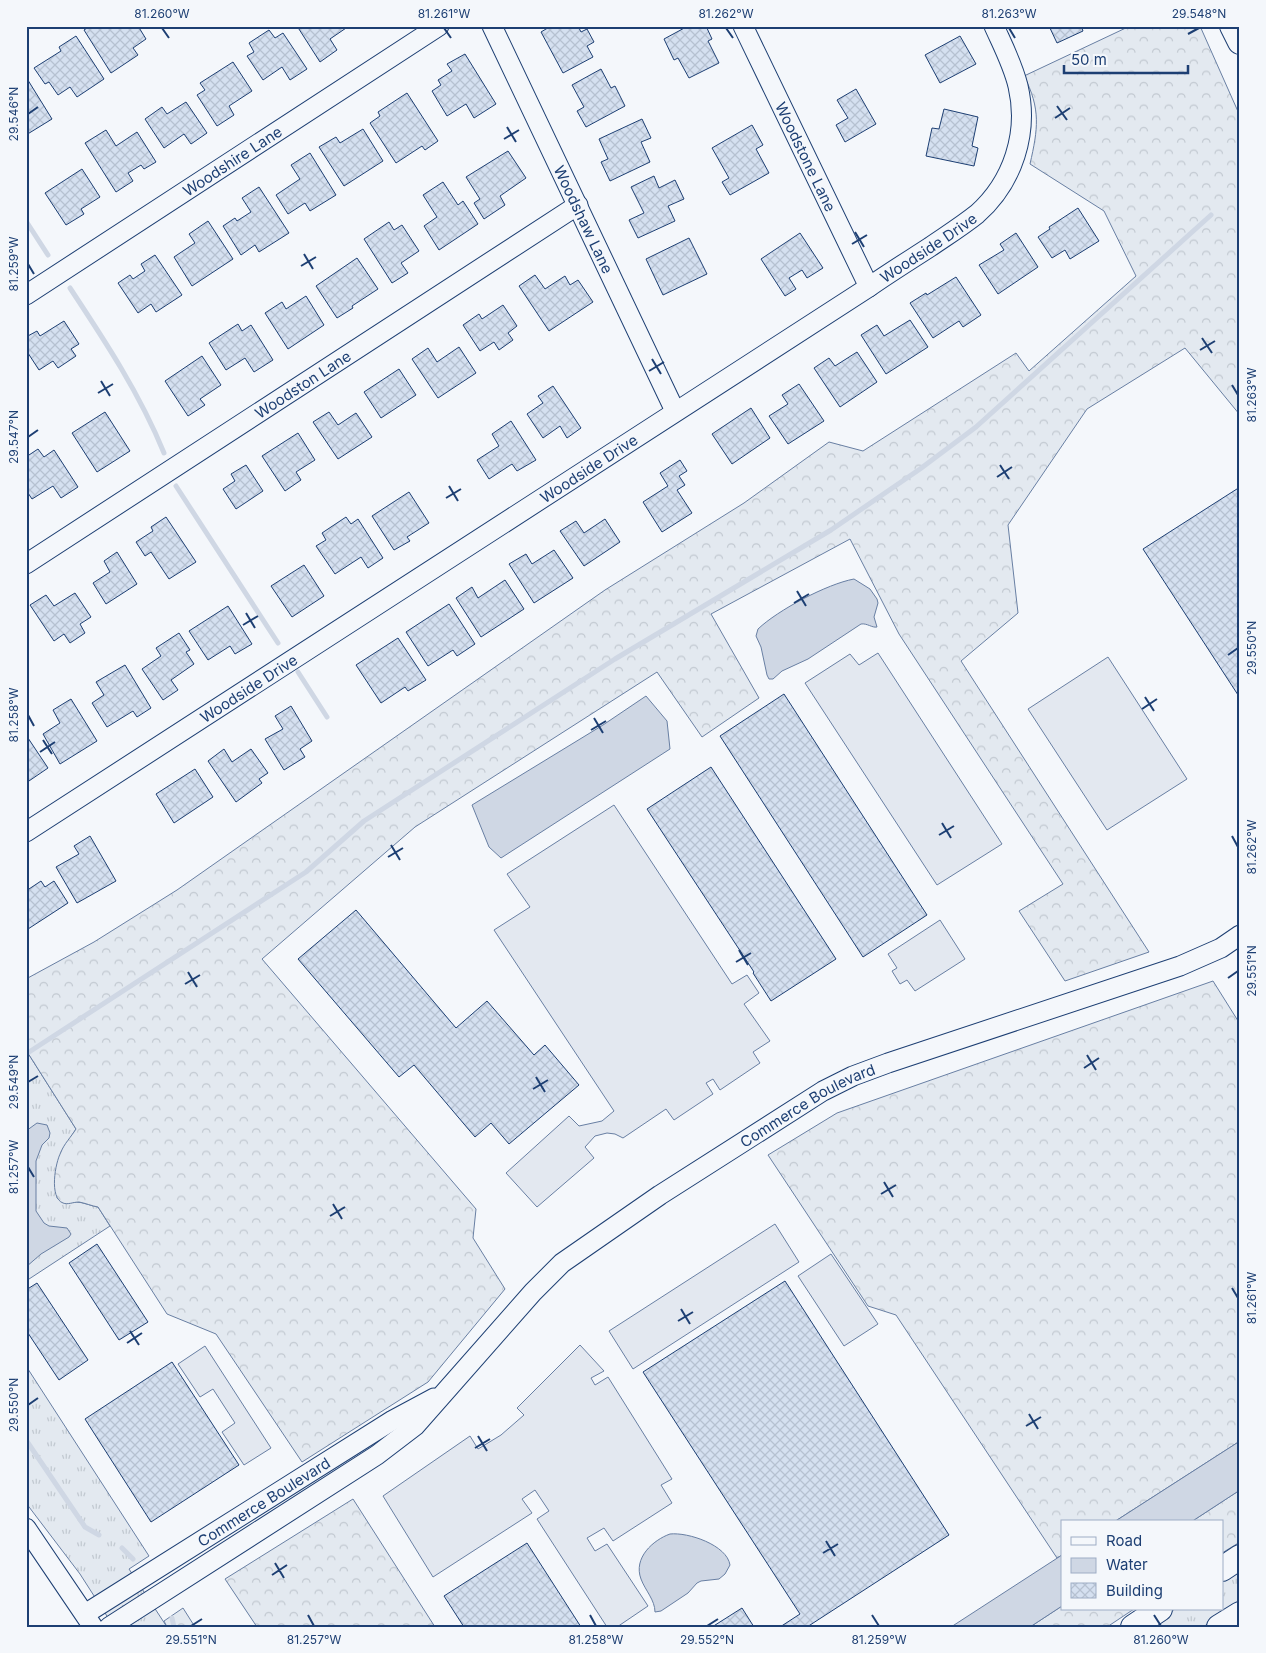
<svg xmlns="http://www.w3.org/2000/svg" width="1266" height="1653" font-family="Inter,sans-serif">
<defs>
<pattern id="grass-tufts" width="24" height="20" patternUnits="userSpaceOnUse" patternTransform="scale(1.25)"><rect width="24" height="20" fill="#e3e9f0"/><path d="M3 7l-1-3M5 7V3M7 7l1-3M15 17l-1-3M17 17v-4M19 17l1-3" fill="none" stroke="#c2c9d1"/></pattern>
<pattern id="forest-crowns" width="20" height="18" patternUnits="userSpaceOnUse" patternTransform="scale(1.25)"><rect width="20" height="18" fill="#e3e9f0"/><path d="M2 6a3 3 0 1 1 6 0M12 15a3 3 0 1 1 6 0" fill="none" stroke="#c2c9d1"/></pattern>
<pattern id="building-cross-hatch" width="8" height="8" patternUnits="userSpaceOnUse" patternTransform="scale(1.25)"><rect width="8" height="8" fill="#d5e0f0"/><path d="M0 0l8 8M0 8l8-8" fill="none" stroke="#b6c1d1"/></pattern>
</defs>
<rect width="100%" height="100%" fill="#f4f7fb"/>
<path fill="url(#grass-tufts)" stroke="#687fa3" d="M26,1050L76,1129L61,1152L57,1198C64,1205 67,1203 76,1202C83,1202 91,1206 98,1207L110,1226L26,1281Z
M26,1366L149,1556L129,1569L167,1627H114L80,1574L26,1503Z
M1240,1568V1603L1203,1627H1148L1175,1609H1222V1579Z"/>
<path fill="url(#forest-crowns)" stroke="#687fa3" d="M1130,26H1200L1240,116V415L1185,348L1087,409L1008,525L1018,613L961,661L1149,952L1065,981L1019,911L1063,884L899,634L850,539L711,614L759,698L702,737L657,672L415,827L262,959L476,1209L473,1238L505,1289L428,1382L302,1462L216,1334L167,1314L98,1207C92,1206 85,1203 79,1202C73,1202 68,1205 63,1203C49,1198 55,1163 61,1152C64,1144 71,1137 76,1129L26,1050V979L94,942L177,890L605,590L744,503L829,442L863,451L1016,353L1029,371L1136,276L1104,211L1030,164C1038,129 1041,109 1024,76Z
M1213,981L1240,1024V1441L1114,1522H1062V1555L1057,1558L896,1315L868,1306L768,1155L837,1113Z
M1240,1490V1542L1222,1553V1522H1191Z
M353,1499L435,1627H257L225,1579Z
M1062,1606V1609H1134L1107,1627H1030Z
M183,1608L195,1627H167L164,1621Z"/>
<path fill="#e3e8f0" stroke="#687fa3" d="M878,653L1002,844L937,885L805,683L850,654L859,665Z
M1108,657L1187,779L1107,830L1028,709Z
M614,805L732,984L747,975L759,993L744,1004L770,1041L753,1052L760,1063L720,1090L713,1079L706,1083L713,1094L674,1120L666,1109L623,1138L615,1134L607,1133L595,1136L585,1147L594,1158L537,1207L506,1173L569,1116L579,1126L602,1121L614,1111L494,930L530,907L507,874Z
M940,920L965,959L915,991L907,980L900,984L892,971L897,968L888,954Z
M775,1224L799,1262L633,1369L609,1331Z
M831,1254L878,1324L844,1346L798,1276Z
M580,1345L604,1371L591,1378L595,1385L608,1377L672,1479L661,1485L672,1503L613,1541L604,1528L587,1538L595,1551L607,1544L648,1606L617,1627H607L537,1519L549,1511L535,1490L522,1499L532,1513L433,1577L383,1496L470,1436L478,1449L501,1435L524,1415L517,1408Z
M205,1346L271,1448L244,1465L222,1432L235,1423L213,1389L200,1397L178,1364Z"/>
<path fill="#cfd7e4" stroke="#687fa3" d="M854,579L870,589L877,599L878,603L874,617L877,627C872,628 867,623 861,624L808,659L782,671L773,679H769L767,675L761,647L756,636L758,629C778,610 827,584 854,579Z
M646,696L667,721L670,749L501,858L489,847L472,805L603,725Z
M37,1123L47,1125L50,1133L49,1138L42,1145L36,1161V1211L44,1223L49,1226L67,1228L71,1234L69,1237L41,1254L26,1267V1131Z
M1240,1441V1490L1191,1522H1114Z
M670,1534C688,1532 727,1545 730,1565L725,1574L719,1579L701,1581L697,1583L688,1593L661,1611L655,1612C655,1600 645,1590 641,1579C633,1558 653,1540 670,1534Z
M1062,1555V1606L1030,1627H951Z"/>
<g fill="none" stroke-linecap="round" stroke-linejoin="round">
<path stroke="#cfd7e4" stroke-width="5" d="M26,221L48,255
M70,288C105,341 140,394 164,453
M176,486L278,643
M298,672L327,717
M26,1054L306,872L364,821L615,659L831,530L920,469L976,427L1211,215
M26,1440L85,1527L99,1535
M122,1548L133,1559
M172,1618L174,1627"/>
</g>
<path fill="url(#building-cross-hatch)" stroke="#1d3f73" d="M90,26H138L146,39L133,48L138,55L111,73L84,30Z
M297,26H349L330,39L337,50L320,62Z
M551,26H578L581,32L587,29L594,42L587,46L593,57L563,73L541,32Z
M688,26H706L712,39L708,41L719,63L689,78L678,58L674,60L664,39Z
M1049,26H1081L1083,31L1057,43Z
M269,30L275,38L283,33L307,69L290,80L282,67L263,80L247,56L254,52L249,43Z
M76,36L104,79L77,97L70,87L58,95L49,82L45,84L34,68L61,51L59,47Z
M960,36L976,64L940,83L925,55Z
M465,54L496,104L474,118L466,104L447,116L432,91L441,85L438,80L452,71L447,64Z
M233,62L252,91L229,106L234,115L217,126L197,95L205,90L200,83Z
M601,69L611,88L615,86L625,106L586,127L577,111L584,107L572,85Z
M26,77L52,119L26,135Z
M856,89L876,124L845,142L836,125L848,118L837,100Z
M407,93L438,141L425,150L422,146L396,163L370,123L380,116L378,112Z
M186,102L207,133L191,144L184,134L164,148L145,119L162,107L167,114Z
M944,109L978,117L972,146L978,148L974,166L926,156L932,128L939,129Z
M642,119L651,138L641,142L650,162L610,181L601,162L608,159L599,139Z
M752,125L763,145L756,149L769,173L730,195L722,182L729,178L712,148Z
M363,129L383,161L344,186L319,147L336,137L340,143Z
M106,130L116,146L137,132L156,162L144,169L141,165L128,173L133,181L116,192L85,143Z
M508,151L526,178L500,196L505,205L484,219L474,203L480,199L466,177Z
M310,153L336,195L310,211L305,203L288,214L276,195L300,179L291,165Z
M82,169L100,197L81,209L84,214L66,225L45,193Z
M654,176L659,188L675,180L684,199L668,206L675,221L638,238L629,220L644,213L631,187Z
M443,182L458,205L463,201L478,224L439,250L424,226L437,217L423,195Z
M259,187L289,233L259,252L255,245L241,255L223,226L235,218L237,221L251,212L242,198Z
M1078,208L1099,241L1070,259L1065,250L1052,258L1038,237L1050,229L1049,227Z
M208,221L233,259L192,286L174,257L195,243L189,234Z
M389,222L394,230L402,225L419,251L401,263L408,273L392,283L364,239Z
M800,233L823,268L807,278L802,270L789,278L796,289L785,296L761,259Z
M1016,233L1038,267L998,294L979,265L1004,250L1000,244Z
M689,238L707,274L663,295L646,259Z
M155,255L182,295L156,312L151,304L138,313L118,283L130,275L133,279L145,271L141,264Z
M357,258L378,289L352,306L353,308L337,318L316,286Z
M535,275L545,289L565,276L570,285L578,280L593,302L549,331L519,286Z
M956,277L981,315L963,327L959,321L933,338L910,303L926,293L927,295Z
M306,296L324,325L288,349L265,313L282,302L286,309Z
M503,305L517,326L508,333L513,340L499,350L494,342L480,351L463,325L479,314L482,319Z
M910,320L928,347L886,374L861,335L877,325L884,336Z
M64,321L79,344L71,349L76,356L58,368L53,361L39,370L26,350V337L37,331L40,336Z
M238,324L242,331L251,325L273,360L254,372L245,358L226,370L209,343Z
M459,347L476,373L438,398L412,359L428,348L437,362Z
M857,352L877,382L840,407L814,368L829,358L835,366Z
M202,356L221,385L200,399L205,405L188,416L165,381Z
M399,369L416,395L381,418L364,392Z
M799,384L824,421L788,444L769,416L788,404L782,395Z
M553,386L581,428L567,438L560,426L543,438L527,414L543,403L538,396Z
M751,408L770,438L732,464L712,434Z
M105,412L130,451L97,472L72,433Z
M329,412L338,425L356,413L372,437L338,459L313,422Z
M511,421L536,460L517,471L512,464L489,479L477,460L499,446L492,434Z
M298,433L315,460L296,472L301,480L285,491L262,456Z
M38,449L44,457L54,450L78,487L61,498L53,486L32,499L26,490V457Z
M680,460L687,471L679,476L685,485L677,490L692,513L662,532L643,502L668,486L660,473Z
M246,465L263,491L236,509L223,489L235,481L231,474Z
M1240,487V698L1143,549Z
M409,492L429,523L407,537L410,541L394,550L372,516Z
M166,517L196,562L169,579L151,552L145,556L136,542L153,531L151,527Z
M346,517L351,524L358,519L383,558L368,568L361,557L335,574L316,546L326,540L322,533Z
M605,519L620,542L584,566L560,531L576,521L584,533Z
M554,550L573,578L534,603L509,564L526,554L532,564Z
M117,552L137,584L106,604L93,583L110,572L104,561Z
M304,565L324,596L292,617L271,586Z
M505,580L524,609L481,637L456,598L472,587L478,598Z
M75,593L91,617L80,624L85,633L70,643L64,634L54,641L30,605L46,595L54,606Z
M449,604L475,644L457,656L453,650L428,666L406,632Z
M228,606L252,644L235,654L230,646L208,660L189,631Z
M179,633L190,650L186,652L194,664L171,680L178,690L163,700L142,669L161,656L156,648Z
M398,638L426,680L408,691L405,687L381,703L356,665Z
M125,665L151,708L137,717L133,711L107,727L92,703L104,695L96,682Z
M784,694L927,915L863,957L720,736Z
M71,699L97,741L60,764L43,734L60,723L53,710Z
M291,706L312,741L300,749L305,757L284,770L265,739L283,729L275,716Z
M28,738L48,768L26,783V739Z
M224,749L232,762L251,749L268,773L259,779L262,783L236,802L208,761Z
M711,767L836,959L771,1001L753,973L754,972L647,809Z
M195,769L213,797L174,823L156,794Z
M90,836L116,881L77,903L56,867L79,854L74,846Z
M41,881L45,887L54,881L68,903L28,929L26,926V891Z
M356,910L456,1028L487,1001L534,1055L545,1045L579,1085L509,1144L491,1123L475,1137L414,1065L399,1077L298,959Z
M97,1244L148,1322L119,1340L69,1263Z
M785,1281L949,1535L807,1627H780L800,1614L643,1372Z
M37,1283L88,1360L59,1380L26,1330V1290Z
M172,1362L239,1465L151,1522L85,1419Z
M527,1543L581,1627H464L444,1596Z
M742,1608L754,1627H712Z"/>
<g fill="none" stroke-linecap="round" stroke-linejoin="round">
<defs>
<g id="minor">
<path id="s1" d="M492,26L675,411"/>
<path id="s2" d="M743,26L869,287"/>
<path id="s3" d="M26,295L439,26"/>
<path id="s4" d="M26,564L578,205"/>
<path id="s5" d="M26,832L869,287C889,273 910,260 930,247C946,236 962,226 977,214C1013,182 1029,133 1018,86C1013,65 1003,46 994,26"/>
<path d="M26,1528L93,1627"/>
<path id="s6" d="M85,1614L393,1420L434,1398"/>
<path id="s7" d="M109,1627L377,1455L415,1426L533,1292L562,1263L660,1195L823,1091L853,1076L888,1063L1180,966L1221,948L1240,935"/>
</g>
<path id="major" d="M1232,26L1240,42
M1222,1569L1240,1557
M1133,1627L1160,1609
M1219,1627L1240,1614"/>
</defs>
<use href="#minor" stroke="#1d3f73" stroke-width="21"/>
<use href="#major" stroke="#1d3f73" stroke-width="26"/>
<use href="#minor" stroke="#f4f7fb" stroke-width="19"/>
<use href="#major" stroke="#f4f7fb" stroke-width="24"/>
</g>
<path fill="none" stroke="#1d3f73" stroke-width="2" d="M162,28L169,38M444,28L451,38M726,28L733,38M1009,28L1015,38M1188,34L1199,28M1057,106L1067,120M28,114L38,107M1055,118L1070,108M507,127L516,142M504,139L519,130M855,232L864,247M852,244L867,235M304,254L313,269M28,264L34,274M301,266L316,257M1202,338L1212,353M1200,350L1215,341M652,359L661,374M649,371L664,362M101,381L110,396M1232,385L1238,395M98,393L113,384M28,437L38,430M1000,465L1009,479M997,477L1012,467M449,486L458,501M446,498L461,489M797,591L806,606M794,603L809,594M246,613L255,628M243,625L258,616M1228,655L1238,648M1145,697L1154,711M1142,709L1157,699M28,715L34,726M594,718L603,733M591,730L606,721M43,740L52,754M40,752L55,742M942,823L951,838M939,835L954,826M1232,836L1238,847M391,845L400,860M388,857L403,848M739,950L748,965M736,962L751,953M188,972L197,987M1228,978L1238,971M185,984L200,975M1087,1055L1096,1070M1084,1068L1099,1058M536,1077L545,1092M28,1082L38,1076M533,1089L548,1080M28,1167L34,1177M884,1182L893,1197M881,1194L896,1185M333,1204L342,1219M330,1216L345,1207M1232,1288L1238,1298M681,1309L690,1324M678,1321L693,1312M130,1331L139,1345M127,1343L142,1333M28,1405L38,1398M1029,1414L1038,1429M1026,1426L1041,1417M478,1436L487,1451M475,1448L490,1439M826,1541L835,1556M823,1553L838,1544M275,1563L284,1578M272,1575L287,1565M308,1615L314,1626M590,1615L596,1626M872,1615L879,1626M1154,1615L1161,1626M191,1626L202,1619M707,1626L718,1619"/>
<g text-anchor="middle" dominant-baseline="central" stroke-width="4" stroke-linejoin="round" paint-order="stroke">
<g font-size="15" fill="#1d3f73" stroke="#f4f7fb">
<text stroke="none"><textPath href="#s2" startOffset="145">Woodstone Lane</textPath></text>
<text stroke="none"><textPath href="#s3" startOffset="246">Woodshire Lane</textPath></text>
<text stroke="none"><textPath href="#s1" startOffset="214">Woodshaw Lane</textPath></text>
<text stroke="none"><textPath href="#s5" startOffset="1075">Woodside Drive</textPath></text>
<text stroke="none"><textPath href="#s4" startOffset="330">Woodston Lane</textPath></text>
<text stroke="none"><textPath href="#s5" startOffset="670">Woodside Drive</textPath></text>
<text stroke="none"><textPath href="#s5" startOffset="265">Woodside Drive</textPath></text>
<text stroke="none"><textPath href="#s7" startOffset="878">Commerce Boulevard</textPath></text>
<text stroke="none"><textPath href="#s6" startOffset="211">Commerce Boulevard</textPath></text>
</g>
</g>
<rect width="1266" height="1653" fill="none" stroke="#f4f7fb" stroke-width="55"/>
<rect x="1061" y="1520" width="162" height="90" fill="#f4f7fb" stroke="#9eadc5"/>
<rect x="1071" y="1537" width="25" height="8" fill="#f4f7fb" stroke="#9eadc5"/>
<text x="1106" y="1546" font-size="15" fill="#1d3f73">Road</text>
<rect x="1071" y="1558" width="25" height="15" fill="#cfd7e4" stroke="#9eadc5"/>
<text x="1106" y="1570" font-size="15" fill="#1d3f73">Water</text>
<rect x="1071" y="1583" width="25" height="15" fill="url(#building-cross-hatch)" stroke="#9eadc5"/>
<text x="1106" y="1596" font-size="15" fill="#1d3f73">Building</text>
<path d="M1064 65v8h124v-8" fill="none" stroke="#1d3f73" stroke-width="2.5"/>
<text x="1071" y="65" font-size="15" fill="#1d3f73" stroke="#f4f7fb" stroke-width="4" paint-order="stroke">50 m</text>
<rect x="28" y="28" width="1210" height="1598" fill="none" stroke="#1d3f73" stroke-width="2"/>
<g font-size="12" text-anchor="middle" fill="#1d3f73">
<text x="162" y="18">81.260°W</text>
<text x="444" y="18">81.261°W</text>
<text x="726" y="18">81.262°W</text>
<text x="1009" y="18">81.263°W</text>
<text x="1199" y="18">29.548°N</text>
<text transform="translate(14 114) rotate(-90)" y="4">29.546°N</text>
<text transform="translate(14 264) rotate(-90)" y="4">81.259°W</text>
<text transform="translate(1252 395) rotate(-90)" y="4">81.263°W</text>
<text transform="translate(14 437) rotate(-90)" y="4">29.547°N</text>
<text transform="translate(1252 648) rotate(-90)" y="4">29.550°N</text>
<text transform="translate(14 715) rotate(-90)" y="4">81.258°W</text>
<text transform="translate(1252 847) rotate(-90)" y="4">81.262°W</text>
<text transform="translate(1252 971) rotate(-90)" y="4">29.551°N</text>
<text transform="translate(14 1082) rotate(-90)" y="4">29.549°N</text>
<text transform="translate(14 1167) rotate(-90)" y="4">81.257°W</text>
<text transform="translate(1252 1298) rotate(-90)" y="4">81.261°W</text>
<text transform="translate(14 1405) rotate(-90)" y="4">29.550°N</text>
<text x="191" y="1644">29.551°N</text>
<text x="314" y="1644">81.257°W</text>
<text x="596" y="1644">81.258°W</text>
<text x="707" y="1644">29.552°N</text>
<text x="879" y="1644">81.259°W</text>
<text x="1161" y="1644">81.260°W</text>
</g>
</svg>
